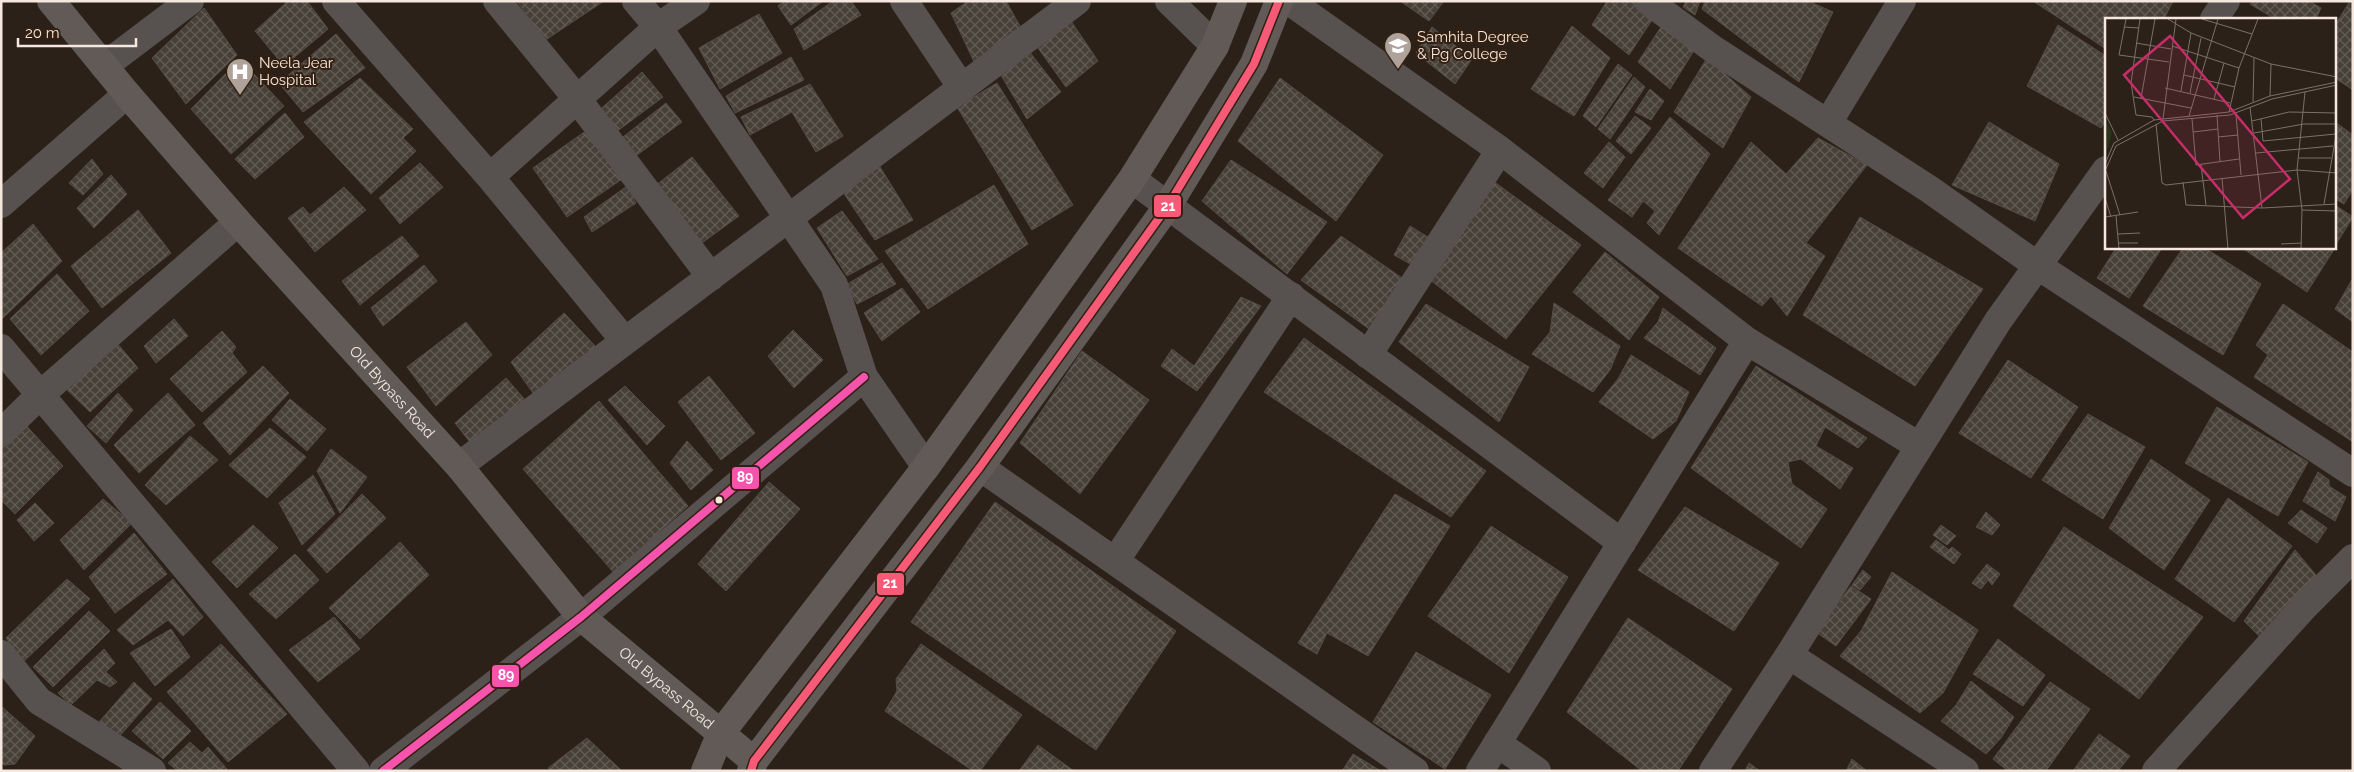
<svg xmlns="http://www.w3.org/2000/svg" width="2354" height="772" font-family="Raleway,sans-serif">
<defs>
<pattern id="building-cross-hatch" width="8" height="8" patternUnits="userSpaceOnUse" patternTransform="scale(1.25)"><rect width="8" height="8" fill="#474038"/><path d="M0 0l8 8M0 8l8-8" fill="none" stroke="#625c54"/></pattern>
</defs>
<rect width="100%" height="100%" fill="#2b2119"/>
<path fill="url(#building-cross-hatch)" stroke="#554c46" d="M288,1H307L328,29L284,66L255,31Z
M517,1H604L544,41Z
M784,1H821L822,2L791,25L778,6Z
M833,1H851L861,15L804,50L794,29Z
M968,1H1006L1026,37L977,68L951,13Z
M1400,1H1444L1429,21Z
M1607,1H1639L1656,14L1629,55L1592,25Z
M1686,1H1700L1695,15L1683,7Z
M1705,1H1808L1833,12L1799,82L1702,9Z
M2033,1H2173L2164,19H2106V49Z
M2252,1H2309L2321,8L2316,19H2275L2250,4Z
M2350,1H2353V90L2338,80L2335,70V25Z
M204,8L237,55L186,104L152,58Z
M759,14L782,53L720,89L699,48Z
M1071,21L1098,61L1066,87L1038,48Z
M1663,24L1695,49L1670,89L1638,62Z
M2058,25L2106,56V120L2101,128L2027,86Z
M1572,26L1610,58L1574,116L1531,89Z
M1432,27L1472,59L1455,84L1416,53Z
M336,34L365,68L303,112L279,83Z
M1028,50L1061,92L1027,119L999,72Z
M791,57L804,80L735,113L726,96Z
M1707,58L1751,97L1723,148L1674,112Z
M240,59L284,106L231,154L191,109Z
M1618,64L1632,75L1596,127L1583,116Z
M642,72L663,97L612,135L594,115Z
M1634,77L1645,87L1610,139L1598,129Z
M360,78L413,129L403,138L416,151L371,194L304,122Z
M1280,78L1383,155L1336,221L1238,141Z
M997,83L1073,205L1032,230L957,107Z
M810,84L843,136L816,152L792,112L750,135L741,117Z
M1650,89L1664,101L1651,120L1635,112Z
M666,103L682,122L637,155L623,137Z
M285,113L304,137L255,179L235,159Z
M1635,116L1651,128L1631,154L1616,141Z
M1670,117L1710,154L1659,235L1647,223L1655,211L1643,201L1632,217L1608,200Z
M1989,122L2059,164L2035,221L1952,185Z
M2335,122L2353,135V189L2344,204L2335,199Z
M590,128L625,177L567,217L533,168Z
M1818,138L1867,165L1806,243L1825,256L1787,316L1771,296L1762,306L1678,248L1751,142L1786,174Z
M1609,142L1625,157L1603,188L1584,173Z
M692,157L739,216L695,248L651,189Z
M92,159L103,174L83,195L69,183Z
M875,159L913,220L875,240L837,183Z
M1231,160L1327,222L1287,274L1202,201Z
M420,163L443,187L400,224L379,198Z
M111,175L127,194L94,228L77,208Z
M1493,181L1581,245L1506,339L1429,279Z
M994,185L1028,244L928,309L885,251Z
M627,186L636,203L592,232L584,217Z
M344,187L366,210L315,252L288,218L303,207L310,215Z
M2335,205L2353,217L2335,246Z
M138,210L171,253L102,308L71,266Z
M842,211L878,259L847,276L817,228Z
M1860,217L1983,289L1915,386L1803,315Z
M33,224L62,261L2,319L1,253Z
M1410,226L1431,239L1416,267L1394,255Z
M402,236L419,256L360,305L342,281Z
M1341,236L1408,282L1372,331L1301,280Z
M2116,248H2162L2129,298L2097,278Z
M2183,248H2205L2261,284L2223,355L2143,306Z
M2242,248H2335L2307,292Z
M1605,252L1659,297L1629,340L1573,292Z
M882,263L896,284L857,304L846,285Z
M424,265L437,281L383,326L371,308Z
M57,274L89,311L41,355L10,319Z
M2353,278V322L2335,309Z
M902,288L920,312L882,341L864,313Z
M1241,297L1261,306L1197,391L1161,366L1172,349L1194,366Z
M1554,303L1620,346L1610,370L1593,392L1532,354L1550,332Z
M1426,304L1529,367L1499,422L1399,342Z
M2283,304L2353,352V442L2254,377L2268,355L2256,345Z
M1663,308L1716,348L1700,375L1644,338L1658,322Z
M564,313L597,348L533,393L511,362Z
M174,319L188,336L156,363L144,346Z
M466,322L492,355L436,406L407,367Z
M793,330L823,360L794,388L768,356Z
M222,331L236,347L232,353L247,372L202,412L170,379Z
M112,337L138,368L90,412L62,385Z
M1304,338L1486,471L1451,517L1264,392Z
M1082,351L1149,400L1080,494L1020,443Z
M1631,355L1689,392L1676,421L1653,439L1599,402L1618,379Z
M2008,360L2078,407L2031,478L1959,433Z
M263,366L289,393L230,455L203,423Z
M1756,366L1867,438L1858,448L1825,427L1816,446L1853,468L1840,489L1801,459L1788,462L1792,484L1827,509L1801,548L1691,468Z
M709,376L755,433L721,460L678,402Z
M506,378L527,402L473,446L455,423Z
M625,386L665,426L647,445L608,400Z
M118,393L133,410L106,443L87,426Z
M168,393L195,425L139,473L114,445Z
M290,399L326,429L307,451L272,420Z
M599,401L688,506L614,573L523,469Z
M2217,407L2308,462L2278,516L2185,463Z
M2088,414L2145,447L2103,519L2042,480Z
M23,422L63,466L15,514L1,500V446Z
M270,428L306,457L267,498L229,465Z
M190,436L218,460L166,505L145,485Z
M687,441L713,470L691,490L670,463Z
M331,449L367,477L340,513L317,471Z
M2151,459L2210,500L2164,570L2109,528Z
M2318,472L2329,480V486L2346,497L2335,521L2303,501Z
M313,475L335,514L302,545L279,503Z
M769,482L800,509L726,591L698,564Z
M362,494L386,518L327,573L307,550Z
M1395,494L1450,526L1368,656L1327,633L1317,654L1298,643Z
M2228,498L2292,546L2234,622L2175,579Z
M103,499L132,523L84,570L60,540Z
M995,502L1176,631L1096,750L911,622Z
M35,503L54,523L34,541L17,520Z
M1685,507L1779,563L1734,631L1638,570Z
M2301,510L2327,528L2317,543L2288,523Z
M1986,512L2000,525L1992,535L1976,527Z
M253,525L278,548L237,588L212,562Z
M1941,525L1956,536L1947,545L1933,535Z
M1491,526L1568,577L1509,673L1428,616Z
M2064,527L2203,617L2139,699L2013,606Z
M134,533L167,574L115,613L89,577Z
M1936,540L1949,550L1952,547L1961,554L1954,564L1930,547Z
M400,542L429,575L360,639L329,608Z
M2295,550L2316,575L2265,642L2244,621Z
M295,554L319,580L276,619L249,594Z
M1987,564L2000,574L1992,585L1988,580L1981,589L1972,583Z
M1863,570L1871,577L1860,590L1852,585Z
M1892,572L1978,630L1943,693L1920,713L1840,656L1861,631Z
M67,579L90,599L23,662L6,638Z
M173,579L203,617L183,636L168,620L133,645L117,630Z
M1851,586L1871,599L1836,646L1816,632Z
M89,611L110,631L53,687L33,667Z
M334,617L360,649L318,682L289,650Z
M1628,618L1732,689L1678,771H1642L1567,712Z
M171,629L190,657L155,686L130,653Z
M1998,639L2045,675L2023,706L1973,674Z
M221,644L287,714L228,762L167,692Z
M921,644L1022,715L980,771H973L885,711L897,691L896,679Z
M104,649L115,663L106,672L117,682L110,687L97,680L71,705L58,693Z
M1416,652L1491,695L1445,769L1373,722Z
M1971,681L2014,717L2001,738L1986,754L1941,721L1956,705Z
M134,682L152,699L118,738L99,722Z
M2050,682L2090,709L2046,771H2008L1993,759Z
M160,702L191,731L163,759L132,731Z
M1,706L35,736L15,764L4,765L1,762Z
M2099,734L2130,756L2118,771H2073Z
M587,738L622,771H552L548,768Z
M190,742L202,753L208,747L227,769L225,771H178L168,763Z
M1038,745L1074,771H1019Z
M1353,754L1381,771H1342Z
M1852,759L1867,771H1846Z
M1749,763L1760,771H1745Z"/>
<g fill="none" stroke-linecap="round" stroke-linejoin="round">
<path stroke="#575150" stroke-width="28" d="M336,1L490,177L624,340
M497,1L578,100L711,277
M636,1L658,27L834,285L864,377L926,467
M904,1L962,88
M1169,1L1215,46
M1289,1L1500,150L1747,341L1919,446
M1648,1L1713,49L1929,189L2038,266L2353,473
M2214,19L2226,1
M104,66L190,1
M1828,123L1902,1
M490,177L658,27L696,1
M1132,179L1622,543
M1,204L127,94
M1,348L356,771
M1368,355L1500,150
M1,433L40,395L238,222
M459,466L1077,1
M980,467L1415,771
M1116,560L1291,296
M1,654L39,701L152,771
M1789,655L1965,771
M1497,743L1537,771
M383,771L581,617L864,377
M1480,771L1747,341
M1713,771L1789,655L1998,321L2106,170
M2156,771L2303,608L2353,558"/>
<g stroke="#615a57" stroke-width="28">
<path id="s1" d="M51,1L127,94L238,222L459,466L581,617L754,761"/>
<path d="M705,771L721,733L926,467L1132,179L1215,46L1233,1"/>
<path d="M751,771L754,761L980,467L1167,207L1254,64L1279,1"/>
</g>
<defs>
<path id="bus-1" d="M383,771L581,617L864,377"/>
<path id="bus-2" d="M751,771L754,761L980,467L1167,207L1254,64L1279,1"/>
</defs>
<use href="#bus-1" stroke="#332011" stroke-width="11"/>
<use href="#bus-2" stroke="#332011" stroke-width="11"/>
<use href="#bus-1" stroke="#f653ac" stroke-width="8"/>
<use href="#bus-2" stroke="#f75a77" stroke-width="8"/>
</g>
<defs>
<symbol id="university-pin" viewBox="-11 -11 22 30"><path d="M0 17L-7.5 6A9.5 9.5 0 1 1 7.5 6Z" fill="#afa29a" stroke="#332011"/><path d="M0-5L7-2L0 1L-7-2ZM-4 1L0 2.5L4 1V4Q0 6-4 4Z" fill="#fff"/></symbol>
<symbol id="hospital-pin" viewBox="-11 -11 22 30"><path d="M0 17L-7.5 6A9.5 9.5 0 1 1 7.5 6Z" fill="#afa29a" stroke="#332011"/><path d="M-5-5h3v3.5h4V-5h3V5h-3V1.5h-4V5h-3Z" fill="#fff"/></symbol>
</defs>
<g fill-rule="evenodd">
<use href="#university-pin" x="1382" y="30" width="32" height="43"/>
<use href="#hospital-pin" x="224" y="56" width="32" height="43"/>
</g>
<circle fill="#f6e8df" stroke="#332011" stroke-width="2" cx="719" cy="500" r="4.5"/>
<g text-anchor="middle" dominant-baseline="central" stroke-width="4" stroke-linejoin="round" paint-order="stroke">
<g font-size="15" fill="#f6e8df" stroke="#332011" text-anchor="start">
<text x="1417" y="37">Samhita Degree<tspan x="1417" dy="17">&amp; Pg College</tspan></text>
<text x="259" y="63">Neela Jear<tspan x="259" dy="17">Hospital</tspan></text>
</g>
<g font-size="15" fill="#f6e8df" stroke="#332011">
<text stroke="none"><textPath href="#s1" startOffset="519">Old Bypass Road</textPath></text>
<text stroke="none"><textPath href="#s1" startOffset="924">Old Bypass Road</textPath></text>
</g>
</g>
<g transform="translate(2105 18)">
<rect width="231" height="231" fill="#2b2119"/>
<path d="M0,100L7,115L0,139Z" fill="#2b341c"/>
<path fill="none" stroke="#7c7168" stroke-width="1" d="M21,1L14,37L64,44M35,1L26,65L31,97L47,99L49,102M63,1L86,15L166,46L232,59M97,1L147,16M19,9L34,10M31,25L66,31M67,28L134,50M79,57L130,69M60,70L125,85M76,73L86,15M85,75L96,20M165,78L166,46M29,79L86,90M36,80L50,1M109,81L119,45M148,84L149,40M145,89L157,190M124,94L134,50L153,1M0,95L13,122M131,96L136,157M112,97L115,144M84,98L113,1M58,101L71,1M87,101L91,147L134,141M156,101L158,123L231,116M147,103L184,94L232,95M51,106L57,165L61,167L192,152L232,155M88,114L113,111M149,115L199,106H232M113,119L133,117M151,135L228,128M194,140H226M0,146L9,125L49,102L124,94L165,78L232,64M96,147L101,187M0,153L11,128L58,103L125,97L167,81L232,67M1,153L15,197M117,160L123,231M78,164L81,187L157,190L232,186M0,180L6,199M219,186L232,112M197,192L232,193M11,198L14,231M0,199L33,194M13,216L35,215M14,225H33M176,226L197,225M196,231L197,192L192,152L200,74"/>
<path fill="#c72d68" fill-opacity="0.15" stroke="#c72d68" stroke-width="2.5" d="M65,18L185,161L138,200L19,57Z"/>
<rect width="231" height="231" fill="none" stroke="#f6e8df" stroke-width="2.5"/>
</g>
<g stroke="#332011" stroke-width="2">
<rect x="1153" y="194" width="29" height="24" rx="5" fill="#f75a77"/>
<rect x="731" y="466" width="29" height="24" rx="5" fill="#f653ac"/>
<rect x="876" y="572" width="29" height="24" rx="5" fill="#f75a77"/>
<rect x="491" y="664" width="29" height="24" rx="5" fill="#f653ac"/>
</g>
<g font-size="14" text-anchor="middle" font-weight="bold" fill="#fff">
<text x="1168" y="211">21</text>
<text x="745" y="482">89</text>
<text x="890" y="588">21</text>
<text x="506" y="680">89</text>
</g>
<rect width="2354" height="772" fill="none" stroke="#f6e8df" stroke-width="5"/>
<path d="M18 38v8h118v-8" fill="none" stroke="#f6e8df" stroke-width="2.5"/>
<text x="25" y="38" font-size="15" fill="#f6e8df" stroke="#332011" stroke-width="4" paint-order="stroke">20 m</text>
</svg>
